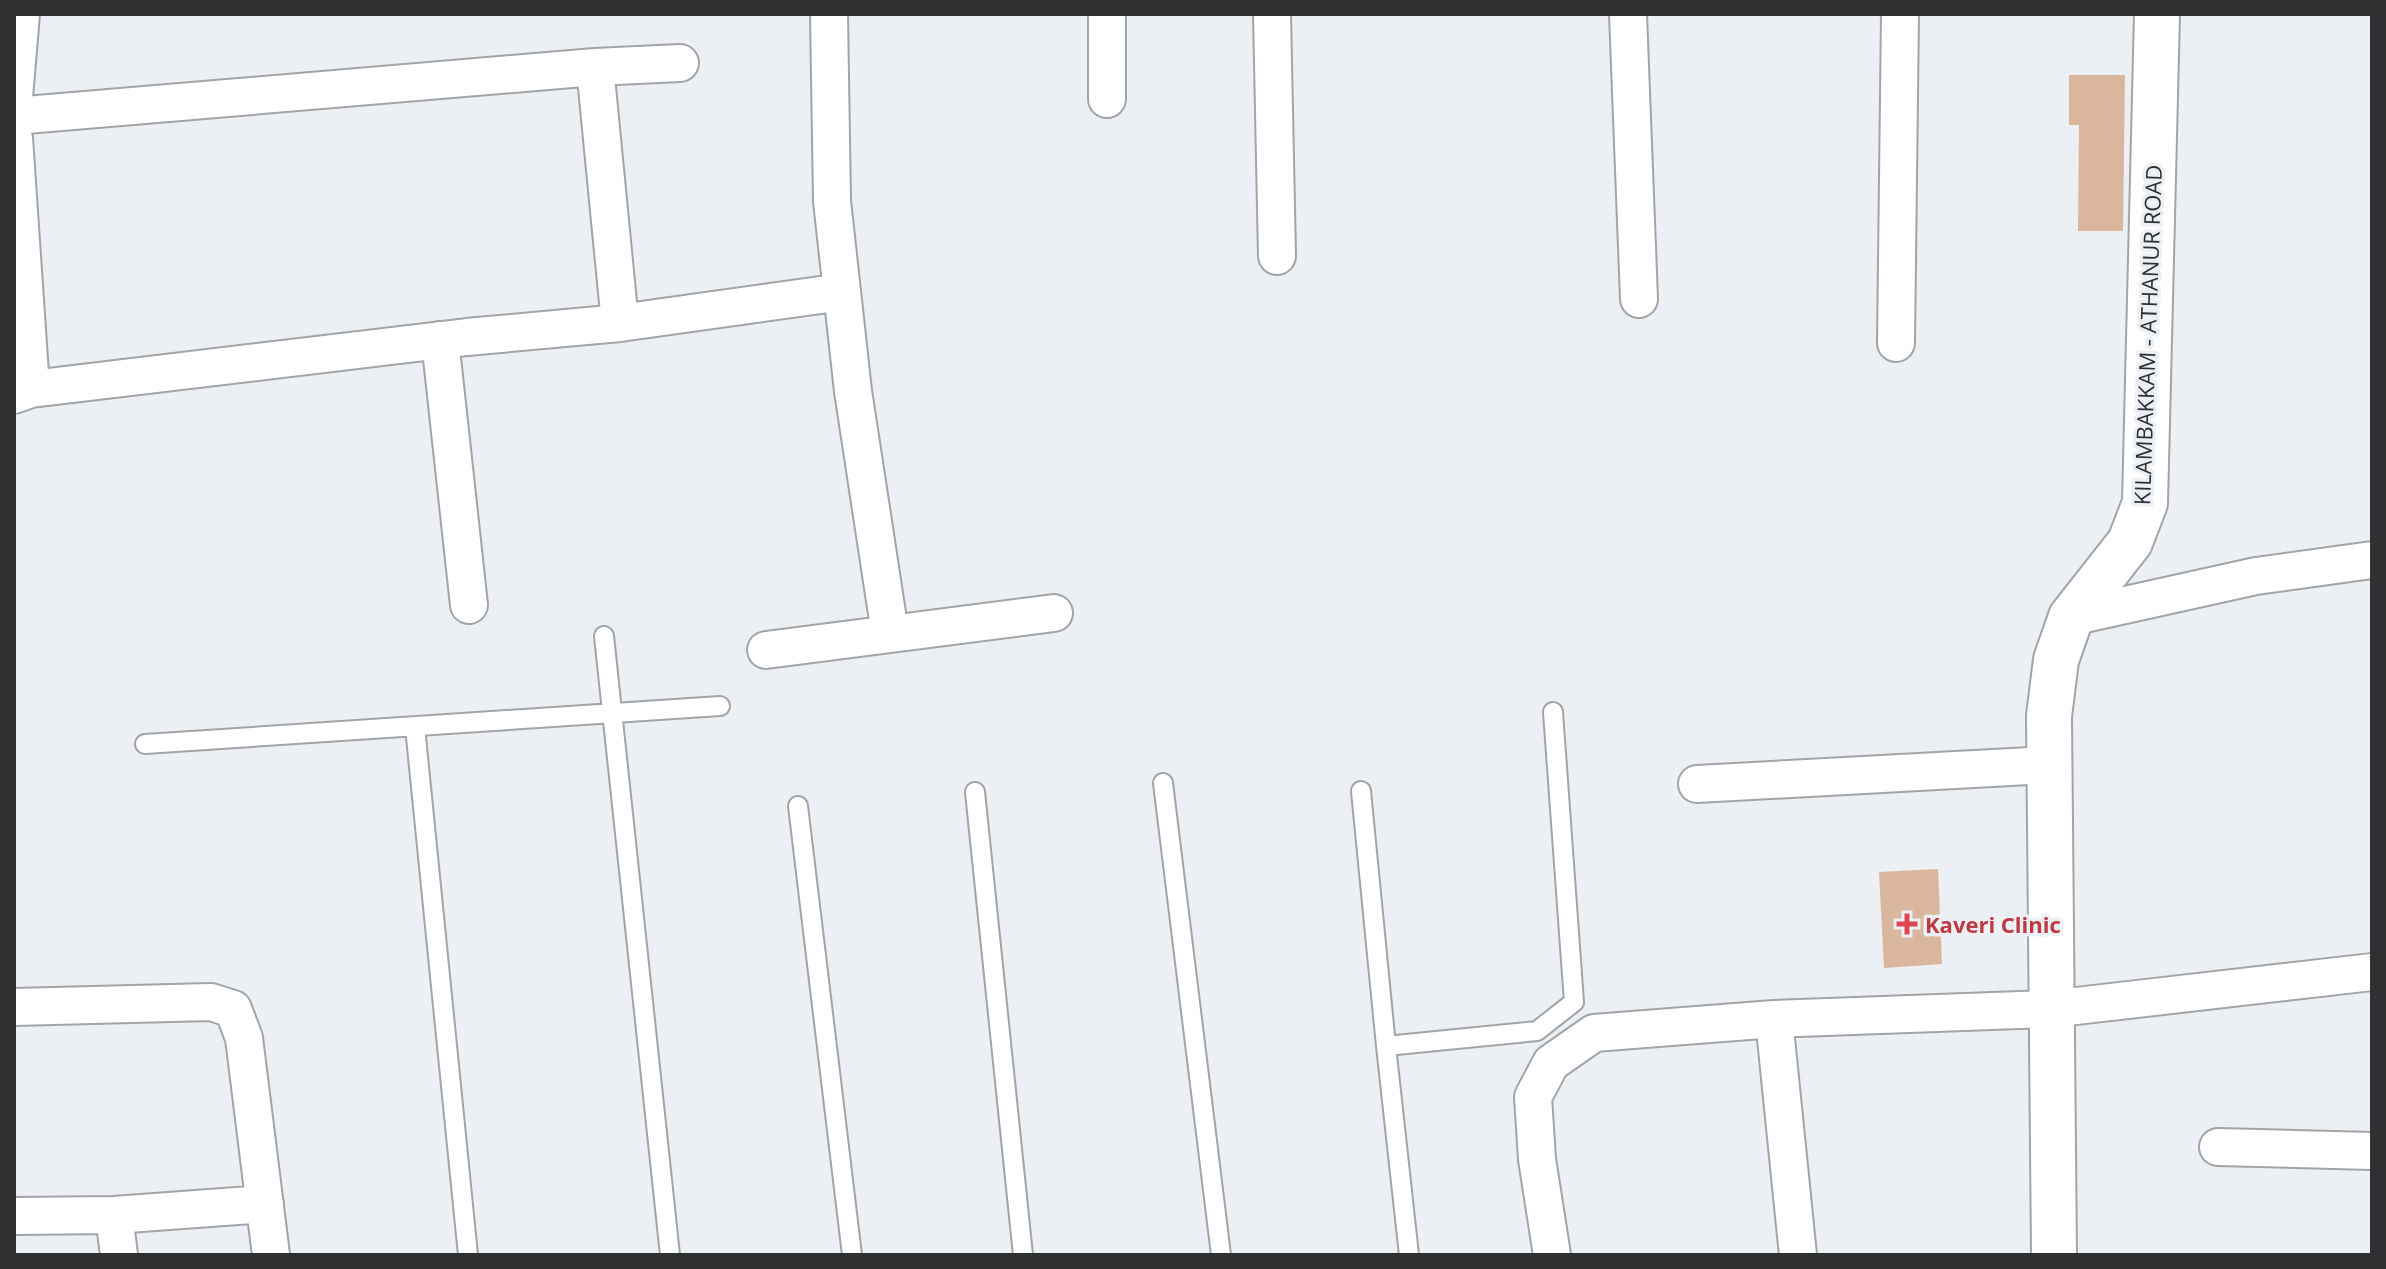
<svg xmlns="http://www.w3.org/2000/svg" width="2386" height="1269" font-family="'Open Sans',sans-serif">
<rect width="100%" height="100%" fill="#eceff3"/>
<path fill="#dab69d" d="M2069,75H2125L2123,231H2078L2079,125H2069Z
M1938,869L1942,964L1884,968L1879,872Z"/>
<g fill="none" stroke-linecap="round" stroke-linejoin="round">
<defs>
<path id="service" d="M604,636L670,1255
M415,727L468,1255
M145,744L720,706
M1163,783L1221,1255
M1361,791L1386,1046L1537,1031L1574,1002L1553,712
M975,792L1023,1255
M798,806L852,1255
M1386,1046L1409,1255"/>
<path id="minor" d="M829,14L832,201L853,391L890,633
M1272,14L1277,256
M1628,14L1639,299
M595,67L620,323
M14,97L21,14
M1107,99V14
M14,116L595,67L680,63
M14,138L31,389
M440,340L469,605
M1896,343L1900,14
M14,395L31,389L467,337L620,323L842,292
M2071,617L2256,576L2372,560
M766,650L1054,613
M1697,784L2049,765
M14,1007L211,1002L233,1009L244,1038L271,1255
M1774,1019L1798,1255
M2218,1147L2372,1151
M114,1215L119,1255
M14,1216L114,1215L265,1204
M1552,1255L1537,1159L1533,1097L1551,1063L1594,1033L1774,1019L2050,1009L2372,972"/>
<path id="tertiary" d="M2054,1255L2049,716L2056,660L2071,617L2130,542L2145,503L2157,14"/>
</defs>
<use href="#service" stroke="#a2a4a7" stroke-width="22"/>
<use href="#minor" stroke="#a2a4a7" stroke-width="40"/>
<use href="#tertiary" stroke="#a2a4a7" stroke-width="48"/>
<use href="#service" stroke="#fff" stroke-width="18"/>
<use href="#minor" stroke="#fff" stroke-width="36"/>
<use href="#tertiary" stroke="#fff" stroke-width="44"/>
</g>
<path fill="#e0444e" stroke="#eceff3" stroke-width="3" d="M1903 912h8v8h8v8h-8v8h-8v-8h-8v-8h8z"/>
<g text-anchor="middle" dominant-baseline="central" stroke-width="7" stroke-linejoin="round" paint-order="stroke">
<g font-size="22" fill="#2f3031" stroke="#eceff3">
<text transform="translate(2147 335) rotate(-88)">KILAMBAKKAM - ATHANUR ROAD</text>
</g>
<g font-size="22" font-weight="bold" fill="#be3a42" stroke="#eceff3" text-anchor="start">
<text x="1925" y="924">Kaveri Clinic</text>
</g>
</g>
<rect width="2386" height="1269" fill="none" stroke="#2f3031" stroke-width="32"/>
</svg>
